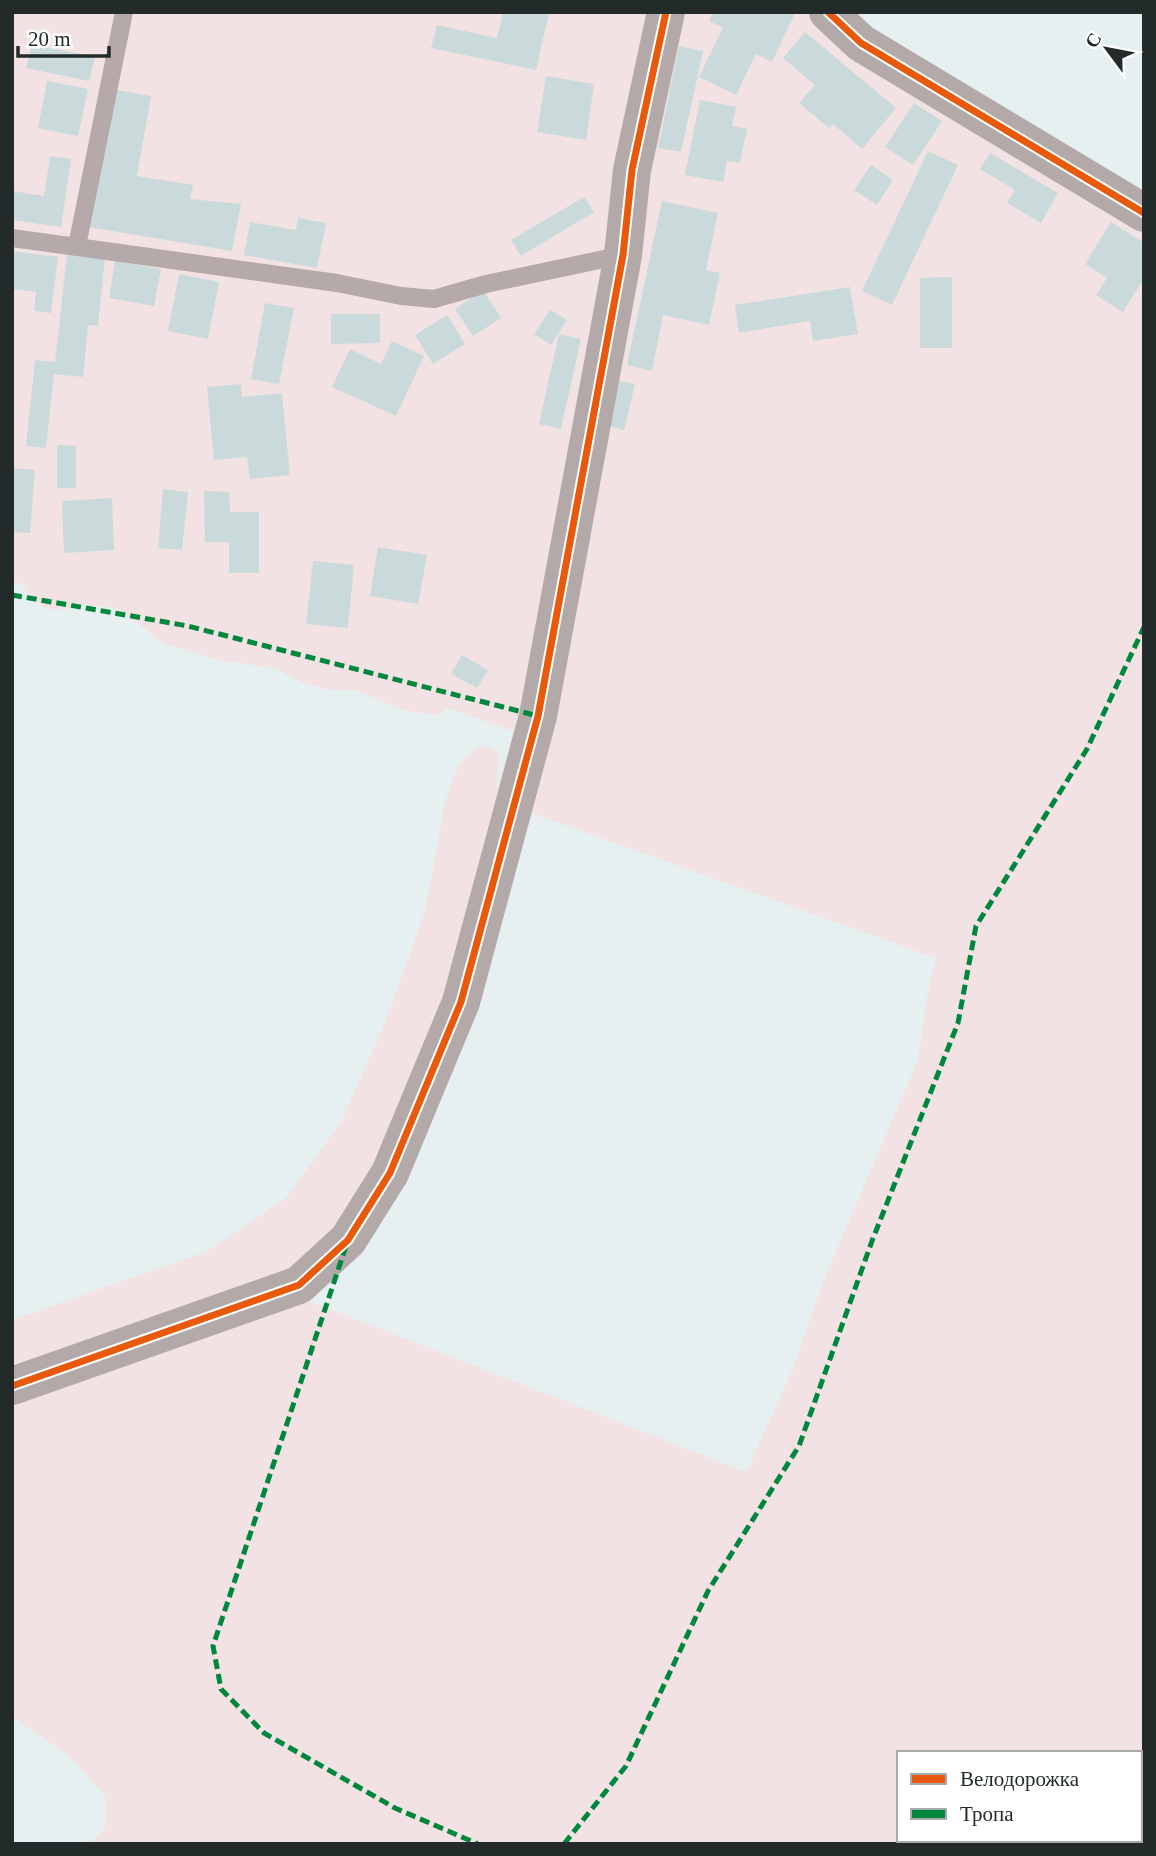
<svg xmlns="http://www.w3.org/2000/svg" width="1156" height="1856" font-family="Georgia,serif">
<rect width="100%" height="100%" fill="#e6f0f0"/>
<path fill="#f2e2e3" fill-rule="evenodd" d="M12,12H856L848,47L1144,213V1844H89L105,1828V1795L66,1753L12,1717V1320L208,1251L286,1198L341,1122L385,1023L425,911L445,802L458,765L477,747H490L499,753L496,794L513,731L447,708L440,715L405,711L355,690H329L303,683L274,668L222,661L165,644L119,609L83,604L66,609H46L28,595L23,584L12,582ZM495,800L936,958L926,1001L918,1060L824,1279L794,1366L746,1472L266,1284L376,1219L476,960ZM899,1753H1140V1840H899Z"/>
<path fill="#cadada" d="M503,12H549L536,70L431,48L437,25L497,38Z
M713,12L795,13L772,62L756,54L736,95L699,77L723,28L709,21Z
M805,32L896,108L862,149L833,124L829,128L799,103L815,85L783,58Z
M32,44L95,57L89,81L26,68Z
M679,46L703,51L681,152L658,148Z
M546,76L594,84L586,140L537,132Z
M47,81L88,89L78,136L38,128Z
M112,89L151,96L137,176L193,185L190,199L241,204L232,251L88,227Z
M700,100L736,107L732,126L747,129L740,163L727,161L723,182L685,175Z
M914,103L942,121L913,165L885,147Z
M928,151L958,165L892,305L862,291Z
M990,153L1058,193L1041,223L1007,203L1015,190L980,169Z
M50,156L71,159L61,227L12,220V191L44,196Z
M871,165L893,180L877,205L854,190Z
M584,197L594,212L521,256L511,240Z
M662,201L718,213L706,270L720,273L709,325L663,315L652,371L627,365Z
M298,218L326,223L317,268L244,255L250,222L296,230Z
M1111,222L1144,243V278L1123,312L1096,295L1107,278L1085,264Z
M12,251L58,257L51,313L34,311L36,292L12,289Z
M67,254L105,258L98,326L88,325L83,377L54,374L46,448L26,446L35,360L55,362Z
M115,261L161,269L154,306L109,298Z
M179,274L219,282L208,339L168,331Z
M952,277V348H920V278Z
M850,287L858,334L813,341L810,321L739,333L735,305Z
M483,290L501,318L473,336L455,309Z
M265,303L294,308L279,384L251,379Z
M550,310L567,320L551,345L534,334Z
M331,314H380V343L331,344Z
M447,315L465,344L433,364L415,335Z
M559,334L581,339L561,429L539,424Z
M392,341L424,356L396,416L332,387L350,349L381,364Z
M615,380L635,384L624,430L604,425Z
M241,384L242,397L282,393L290,475L250,479L247,457L214,460L207,387Z
M57,445L76,446V488H57Z
M12,468L35,470L30,533L12,532Z
M163,489L188,492L182,550L158,548Z
M204,491L229,492L230,512H259V573H229V542H205Z
M112,498L114,550L64,553L62,501Z
M378,547L427,555L418,604L370,596Z
M313,561L354,565L348,628L306,624Z
M462,655L488,670L477,688L451,674Z"/>
<g fill="none" stroke-linecap="round" stroke-linejoin="round">
<path stroke="#b6a9aa" stroke-width="18" d="M12,238L337,283L401,296L434,299L486,284L623,255
M77,246L124,12"/>
<path stroke="#b3a9a9" stroke-width="38" d="M828,12L861,43L1144,213
M12,1386L299,1285L348,1240L390,1173L461,1002L538,716L623,255L632,170L666,12"/>
<path stroke="#00873e" stroke-width="5" stroke-dasharray="10 5" stroke-linecap="butt" d="M12,595L188,626L538,716
M346,1246L213,1646L221,1689L264,1733L395,1808L478,1844
M564,1844L626,1766L708,1591L799,1446L872,1241L958,1023L976,926L1087,749L1144,627"/>
<defs>
<path id="cycleway" d="M828,12L861,43L1144,213
M12,1386L299,1285L348,1240L390,1173L461,1002L538,716L623,255L632,170L666,12"/>
</defs>
<use href="#cycleway" stroke="#fff" stroke-width="11"/>
<use href="#cycleway" stroke="#e8590c" stroke-width="7"/>
</g>
<rect width="1156" height="1856" fill="none" stroke="#232a2a" stroke-width="28"/>
<rect x="897" y="1751" width="245" height="91" fill="#ffffff" stroke="#a7aaaa" stroke-width="2"/>
<rect x="911" y="1774" width="35" height="10" fill="#e8590c" stroke="#a7aaaa" stroke-width="2"/>
<text x="960" y="1786" font-size="21" fill="#232a2a">Велодорожка</text>
<rect x="911" y="1809" width="35" height="10" fill="#00873e" stroke="#a7aaaa" stroke-width="2"/>
<text x="960" y="1821" font-size="21" fill="#232a2a">Тропа</text>
<g transform="translate(1107 49) rotate(302)" stroke="#ffffff" stroke-width="5" paint-order="stroke">
<path d="M0-5L12 26L0 18L-12 26Z" fill="#232a2a"/>
<text y="-10" font-size="19" font-weight="bold" text-anchor="middle" fill="#232a2a">С</text>
</g>
<path d="M18 46v10h91v-10" fill="none" stroke="#232a2a" stroke-width="3.5"/>
<text x="28" y="46" font-size="21" fill="#232a2a" stroke="#ffffff" stroke-width="5" paint-order="stroke">20 m</text>
</svg>
